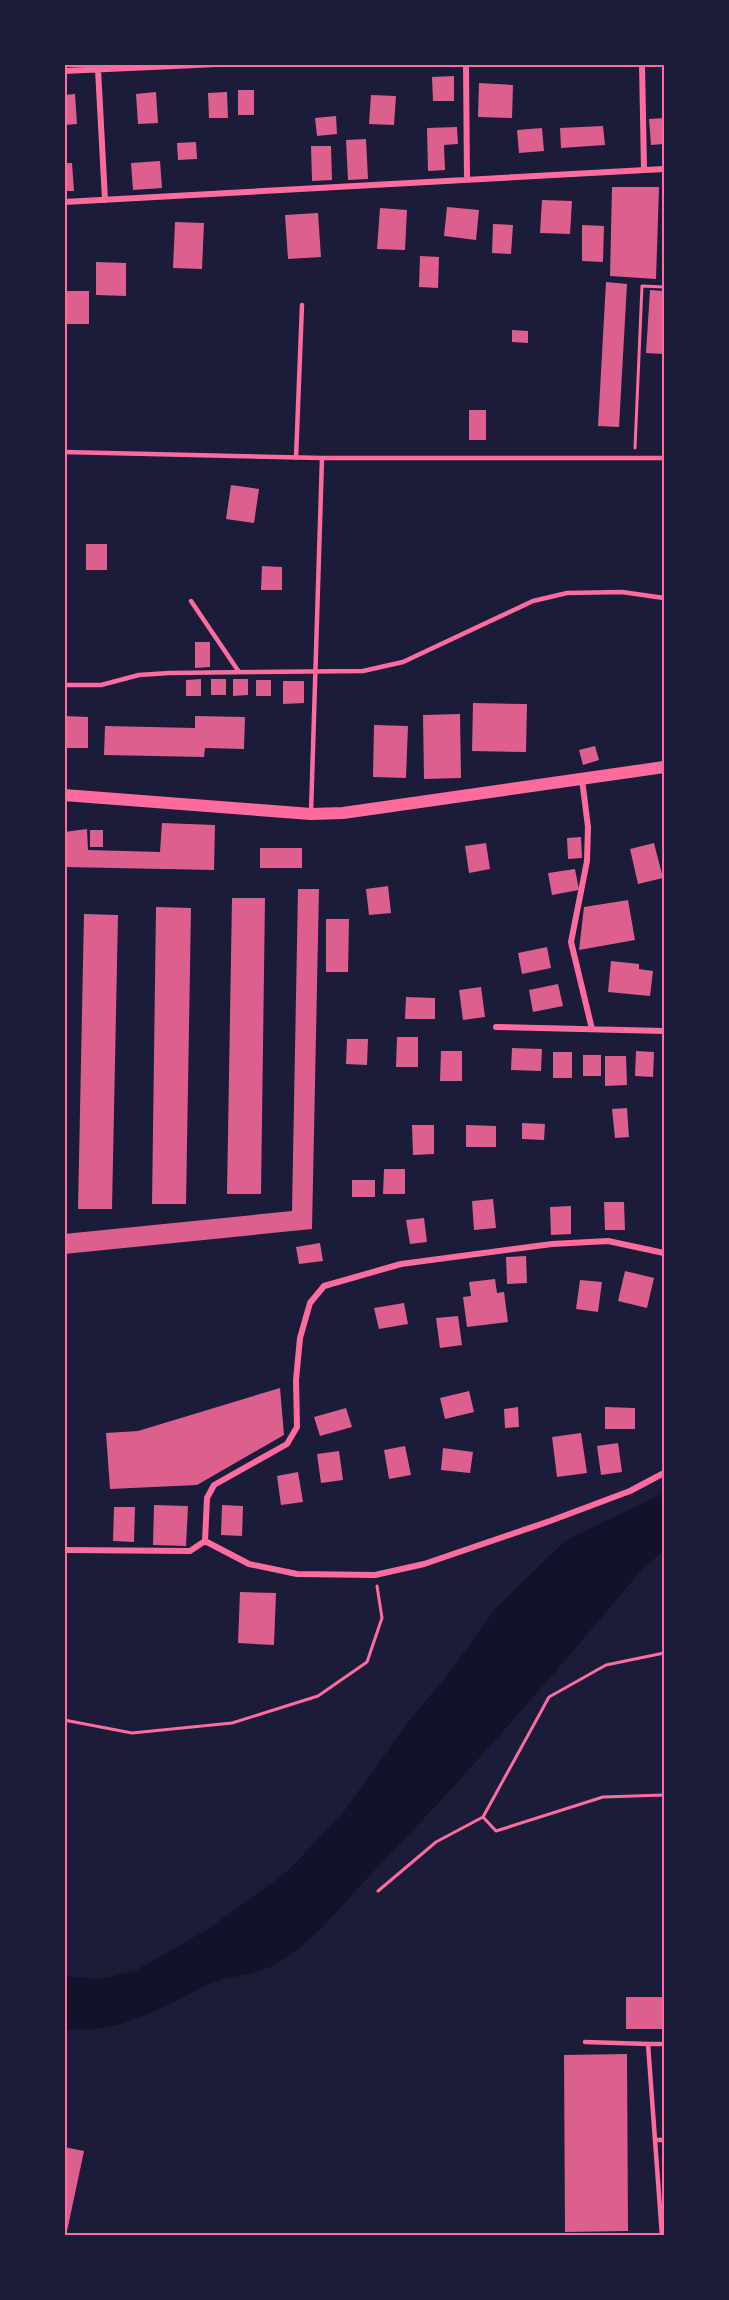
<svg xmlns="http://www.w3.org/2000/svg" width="729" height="2300" font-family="Lato,sans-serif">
<rect width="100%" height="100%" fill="#1b1b3a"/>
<path fill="#12122b" d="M664,1493V1551L644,1567C557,1671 468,1774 373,1872C343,1903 313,1944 274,1965C252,1977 226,1975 205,1986C162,2008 115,2035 65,2029V1976L100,1979L135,1971L208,1929L287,1872L345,1810L408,1722L450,1672L495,1609L566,1540Z"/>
<path fill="#dd5f8e" d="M454,76V101H433L432,77Z
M479,83L513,85L512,118L478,117Z
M238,90H254V115H238Z
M156,92L158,123L138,124L136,94Z
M227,92L228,118H209L208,93Z
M75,94L77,124L64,125V95Z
M371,95L396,96L394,125L369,124Z
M336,116L337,134L317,136L315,118Z
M664,118V144L651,145L649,119Z
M603,126L605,145L561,148L560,128Z
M457,127L458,144L444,145L445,170L428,171L427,128Z
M542,128L544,151L519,153L517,130Z
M366,139L368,179L348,180L346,140Z
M196,142L197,159L178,160L177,143Z
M311,146H331L332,180L312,181Z
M160,161L162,188L133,190L131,163Z
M64,163H72L74,191H64Z
M612,187H659L656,279L610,276Z
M542,200L572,201L570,234L540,233Z
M447,207L479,210L476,240L444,236Z
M380,208L407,210L405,250L377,249Z
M318,213L321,257L288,259L285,215Z
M175,222L204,223L202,269L173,268Z
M493,224L513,225L511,254L492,253Z
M582,225L604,226L603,262L582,261Z
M420,256L439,257L438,288L419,287Z
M96,262L126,263V296L96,295Z
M606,282L627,284L619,427L598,426Z
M650,290L664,291V354L646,353Z
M64,291H89V324H64Z
M512,330L528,331V343L512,342Z
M469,410H486V440H469Z
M231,485L259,489L254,523L226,519Z
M86,544H107V570H86Z
M262,566L282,567V590H261Z
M195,642H210V667L195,668Z
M201,679V696H186V680Z
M211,679H226V695H211Z
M233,679H248V695L233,696Z
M256,680H271V696H256Z
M283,681H304V703L283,704Z
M473,703L527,704L526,752L472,751Z
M460,714L461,778L424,779L423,715Z
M64,716L88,717V748H64Z
M195,716L245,717L244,749L205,748L204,757L104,755L105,726L195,728Z
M374,725L408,726L406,778L373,777Z
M595,746L599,760L583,765L579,750Z
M162,823L215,825L214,870L64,867V832L87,829L88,850L160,852Z
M90,830H103V847H90Z
M581,837L582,858L568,859L567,838Z
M486,843L490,869L469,873L465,846Z
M654,843L663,878L638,884L630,849Z
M260,848H302V868H260Z
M575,869L579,890L552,895L548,873Z
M388,886L391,913L369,915L366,889Z
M298,889H319L312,1229L64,1254V1234L292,1211Z
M232,898H265L261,1194H227Z
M628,900L635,940L579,950L584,907Z
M156,907L191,908L186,1204H152Z
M84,914L118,915L112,1209H78Z
M326,919H349L348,972H326Z
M547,947L551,968L522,974L518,953Z
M611,961L639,964V969L653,971L650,996L608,992Z
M558,984L563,1006L533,1012L529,990Z
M481,987L485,1017L463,1020L459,990Z
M406,997L435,998V1019H405Z
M397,1037H418V1067H396Z
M347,1039H368L367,1065L346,1064Z
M512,1048L542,1049L541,1071L511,1070Z
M441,1051H462V1081H440Z
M636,1051L654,1052L653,1077L635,1076Z
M553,1052H572V1078H553Z
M583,1055H601V1076H583Z
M605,1056H626L627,1085L605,1086Z
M627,1108L629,1137L615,1138L612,1109Z
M522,1123L545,1124L544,1140L522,1139Z
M412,1125H434V1154L413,1155Z
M466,1125L496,1126V1147H466Z
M384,1169H405V1194H383Z
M352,1180H375V1197H352Z
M493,1199L496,1228L474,1230L472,1201Z
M604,1202H624L625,1230H605Z
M571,1206V1234L551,1235L550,1207Z
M424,1218L427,1242L410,1244L406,1220Z
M320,1243L323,1261L299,1264L296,1247Z
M526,1256L527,1283L507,1284L506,1257Z
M625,1271L654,1278L647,1308L618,1301Z
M495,1279L497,1293L504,1292L508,1322L467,1327L463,1297L471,1296L469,1282Z
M580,1280L602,1282L598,1312L576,1309Z
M404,1303L408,1324L379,1329L374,1308Z
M458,1316L462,1345L440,1348L436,1318Z
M280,1388L284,1435L197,1485L110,1489L106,1433L138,1431Z
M469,1391L474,1412L445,1419L440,1398Z
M518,1407L519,1427L505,1428L504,1409Z
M605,1407L635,1408V1429H605Z
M346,1408L352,1427L320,1436L314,1417Z
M581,1433L587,1473L557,1477L552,1437Z
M618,1443L622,1472L601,1475L597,1446Z
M405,1446L411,1475L389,1479L384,1450Z
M443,1448L473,1452L470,1473L441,1470Z
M339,1451L343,1480L321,1483L317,1454Z
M298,1472L303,1502L281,1505L277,1476Z
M154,1505L188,1506L186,1546L153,1545Z
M222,1505L243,1506L242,1536L221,1535Z
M114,1507H135L134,1542L113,1541Z
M240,1592L276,1593L274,1645L238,1643Z
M626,1997H664V2029H626Z
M627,2054L628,2231L565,2232L564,2055Z
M64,2147L84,2151L66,2236H64Z"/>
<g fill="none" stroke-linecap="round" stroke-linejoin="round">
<path stroke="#ff6b9d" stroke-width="3" d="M635,448L642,286L664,287
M64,1720L132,1733L232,1723L318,1696L367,1662L382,1618L377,1586
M483,1817L496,1831L603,1797L664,1795
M378,1891L436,1842L483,1817L549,1697L606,1665L664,1653"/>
<path stroke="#ff6b9d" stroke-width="4.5" d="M64,452L322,458H664
M296,458L302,305
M191,601L239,672
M64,685H101L139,675L169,673L363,671L403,662L533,601L567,593L622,592L664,598
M311,813L322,458
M585,2042L648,2044L662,2236
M648,2044H664
M655,2140H664"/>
<path stroke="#ff6b9d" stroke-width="6" d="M466,64L467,179
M642,64L644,170
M98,69L105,200
M64,71L217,64
M64,202L664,169
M582,779L588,827L587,861L571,942L592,1029
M496,1027L664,1031
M205,1541L249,1564L297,1574L375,1575L424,1564L550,1521L630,1491L664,1473
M64,1550L190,1551L205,1541L207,1498L214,1485L287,1444L297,1427L296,1380L300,1338L310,1303L324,1286L401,1264L552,1244L608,1241L664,1253"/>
<path stroke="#ff6b9d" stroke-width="12" d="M64,795L311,814L343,813L664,767"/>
</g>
<rect width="729" height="2300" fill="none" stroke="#1b1b3a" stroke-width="132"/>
<rect x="66" y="66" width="597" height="2168" fill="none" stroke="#ff6b9d" stroke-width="2"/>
</svg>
